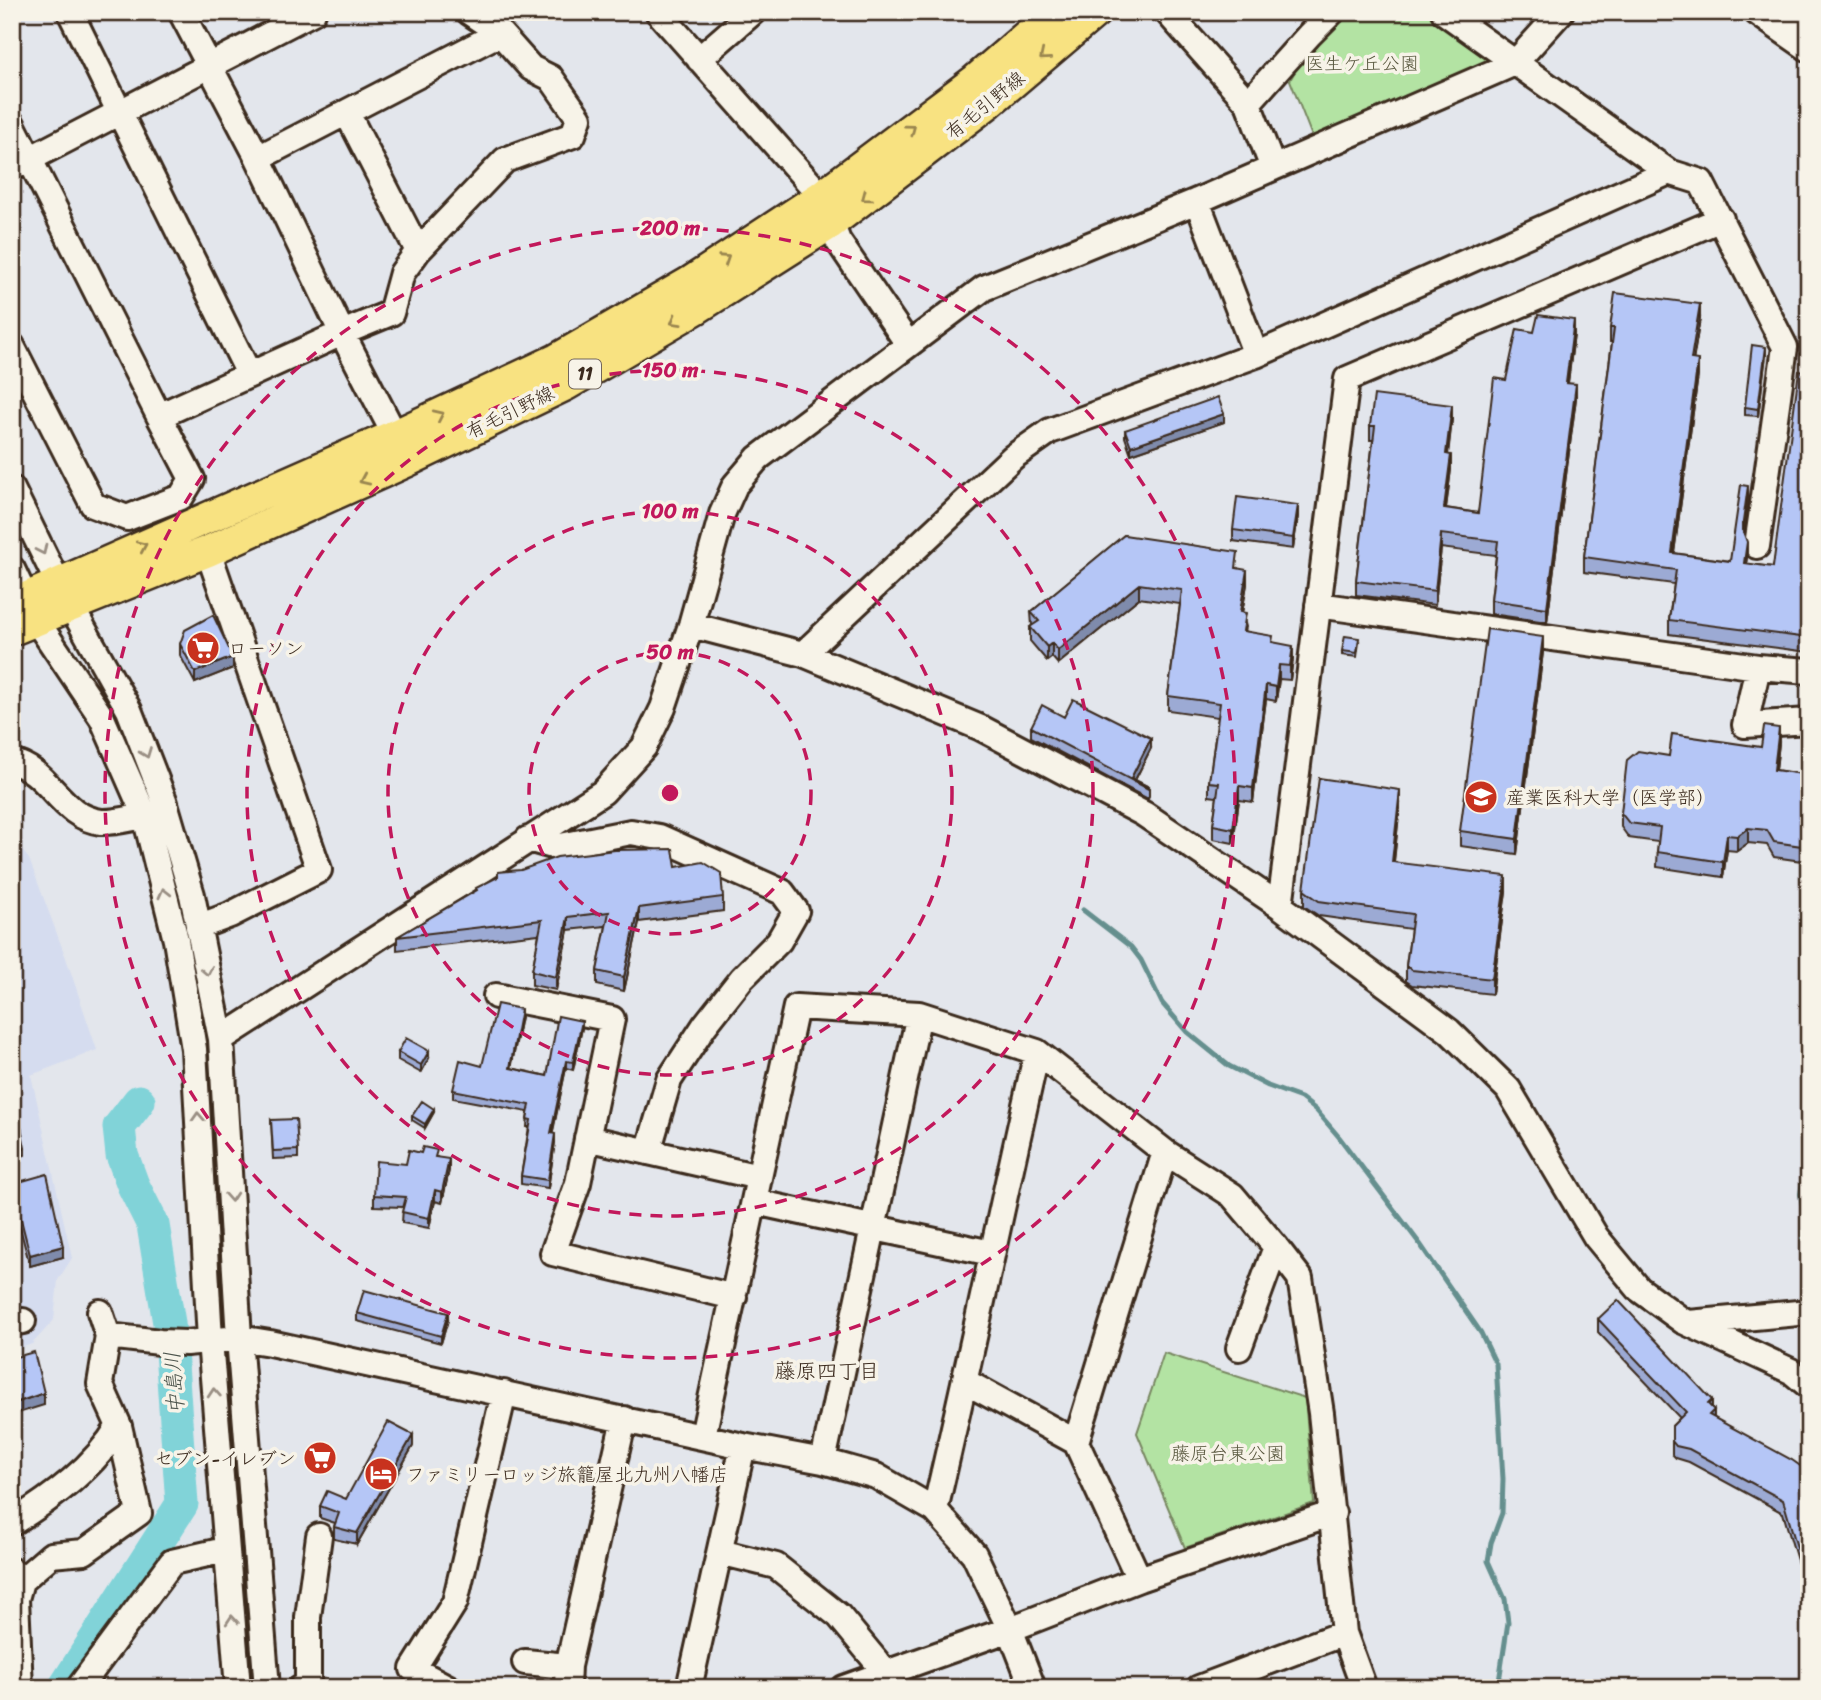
<svg xmlns="http://www.w3.org/2000/svg" width="1821" height="1700" font-family="Sriracha,'Klee One',sans-serif">
<rect width="100%" height="100%" fill="#e3e6ec"/>
<filter id="ink" filterUnits="userSpaceOnUse"><feTurbulence type="fractalNoise" baseFrequency=".0143" numOctaves="2"/><feDisplacementMap in="SourceGraphic" scale="14" xChannelSelector="R" yChannelSelector="G"/><feConvolveMatrix kernelMatrix="1 2 1 2 8 2 1 2 1" color-interpolation-filters="sRGB"/></filter>
<g filter="url(#ink)">
<path fill="#d5dcef" d="M12,837L29,859L66,958L97,1050L31,1075L72,1258L58,1280L54,1320L32,1344L12,1351Z"/>
<path fill="#b3e3a3" stroke="#778660" stroke-width="2" d="M1347,12H1430L1494,57V62L1313,139L1290,80C1305,53 1322,31 1347,12Z
M1164,1353L1305,1398L1314,1503L1185,1548L1137,1433Z"/>
<path fill="#81d3d8" stroke="#658f8e" stroke-width="2" d="M1809,1135V1265L1802,1252V1211L1799,1194Z"/>
<g fill="none" stroke-linecap="round" stroke-linejoin="round">
<path stroke="#658f8e" stroke-width="5" d="M1083,910L1131,947L1141,960L1162,1003L1187,1032L1229,1066L1268,1086L1301,1098L1316,1110L1339,1137L1420,1244L1481,1333L1496,1364L1503,1479L1502,1513L1491,1543L1488,1561L1505,1599L1508,1622L1498,1688"/>
<path stroke="#81d3d8" stroke-width="33" d="M64,1688L182,1504L169,1323L153,1225L133,1185L122,1155L119,1127L139,1101"/>
<defs>
<path id="minor" d="M70,12L249,374
M181,12L258,158L342,333L403,451
M658,12L821,196L838,241L908,344
M1167,12L1248,103L1273,168
M1444,12L1669,172L1701,182L1785,347L1757,546
M1756,12L1809,49
M1797,12L1809,20
M699,59L753,12
M1248,103L1309,35L1332,12
M347,113L418,251
M12,124L159,416
M258,158L500,33
M12,168L313,12
M1197,201L1256,355
M12,346L93,505L127,518L181,497L192,479L159,416L342,333L391,313L402,273L418,251L505,160L573,135L579,118L551,78L531,68L500,33L469,12
M12,489L58,583L129,710L164,800L192,895L221,1039L239,1338L267,1688
M12,569L36,620L102,718L145,816L176,940L194,1049L210,1340L238,1688
M1318,605L1758,667L1809,671
M691,625L803,654L981,728L1144,814L1280,906L1449,1031L1508,1089L1596,1237L1639,1289L1683,1321L1791,1371L1809,1386
M803,654L1013,457L1050,431L1256,355L1669,172
M1758,667L1745,725L1809,721
M12,762C49,769 60,817 101,822C114,823 131,818 145,816
M528,839L556,847L631,832L659,837L782,892L796,911L779,941L742,978L705,1025L669,1080L648,1152
M1280,906L1347,379L1721,219
M198,927L230,915L319,870L208,551
M496,996L612,1019L578,1183L553,1253L734,1297
M221,1039L603,792L644,747L663,708L691,625L722,514L735,485L758,458L984,288L1197,201L1515,63L1561,12
M587,1138L759,1177
M755,1202L991,1253
M100,1312L108,1336L160,1342L186,1343L239,1338L270,1343L743,1446L823,1461L876,1476L935,1510L974,1554L1010,1629L1033,1688
M12,1323L23,1321
M1689,1323L1809,1312
M1239,1348L1276,1247
M966,1382L1076,1442L1139,1579
M703,1436L796,1007L919,1014L1037,1052L1165,1152L1232,1195L1276,1247L1300,1278L1321,1413L1344,1633L1364,1688
M1076,1442L1165,1152
M823,1461L919,1014
M935,1510C971,1358 1002,1204 1037,1052
M12,1523C52,1498 95,1467 119,1426
M720,1552L776,1566L839,1616L886,1673
M12,1571L21,1581L51,1555L84,1552L139,1513L119,1426L100,1384L108,1336
M525,1662L568,1666
M567,1687L568,1666L624,1419
M20,1688L16,1599L21,1581
M79,1688L172,1562L225,1550
M301,1688L308,1685V1617L319,1536
M449,1688L413,1669L455,1602L504,1393
M689,1688L743,1446
M844,1688L1010,1629L1139,1579L1333,1513
M1199,1688L1344,1633"/>
<path id="major" d="M12,604L395,435L557,359L690,282L821,196L974,81L1054,12
M12,630L208,551L408,461L566,385L696,309L830,224L990,102L1096,12"/>
</defs>
<use href="#minor" stroke="#3b2a1e" stroke-width="30"/>
<use href="#major" stroke="#3b2a1e" stroke-width="35"/>
<use href="#minor" stroke="#f7f3e8" stroke-width="24"/>
<use href="#major" stroke="#f8e281" stroke-width="30"/>
</g>
<path fill="#9caad4" stroke="#3b2a1e" stroke-width="2" d="M1809,215V266H1804V250Z
M1700,318L1693,360L1698,375L1674,553L1730,561L1748,500L1744,533L1747,557L1746,564L1773,567L1809,373V652L1669,634V620L1674,584L1584,572V557L1612,342H1610V328Z
M1534,332L1574,334L1568,383L1576,398L1547,622L1491,614V600L1496,555L1441,548L1435,605L1356,595V581L1373,440H1370V426L1452,419L1448,455L1451,469L1446,508L1478,513L1506,380Z
M1766,355L1758,416L1745,415V407Z
M1224,422L1131,454L1125,437V430Z
M1298,516L1293,549L1233,541V530Z
M1124,535L1238,568L1247,584L1242,612L1246,627L1245,631L1273,642L1293,659L1290,680L1279,679L1276,701L1266,699L1253,802L1239,800L1233,843L1213,839V825L1217,797L1209,796V782L1218,717L1168,710V696L1180,604L1139,598L1058,664L1052,657L1047,661L1030,641V627L1032,626L1031,612Z
M1359,642L1357,657L1342,655V651Z
M180,644L233,668L195,683L180,655Z
M1543,652L1517,854L1460,846V831Z
M1064,717L1151,748L1135,780L1149,787V797L1148,799L1031,737V727Z
M1779,743L1776,770L1809,775V862L1774,857L1767,845L1748,843L1737,851L1727,850L1723,877L1657,867L1658,842L1629,838L1621,827V813L1669,756L1761,747Z
M1400,805L1394,862L1506,891L1492,994L1412,985L1406,981V966L1411,929L1319,916L1304,906V890Z
M676,867L723,897V911L639,922L624,991L597,985V971L606,926L568,930L556,990L532,985V971L539,934L397,950V937L476,890Z
M521,1016L511,1068L547,1076L582,1028L573,1070L566,1068L552,1134L555,1142L548,1188L521,1184V1176L529,1127H527L528,1112L453,1098V1090L482,1066Z
M398,1052L429,1058L421,1073L398,1060Z
M434,1112L425,1128L412,1120V1116Z
M271,1120L298,1150V1158L273,1159Z
M437,1157L449,1170L442,1203L435,1201L429,1228L402,1223L403,1207L374,1206V1195L406,1164Z
M12,1184L63,1257L30,1266L12,1198Z
M357,1313L448,1320L441,1343L357,1321Z
M1598,1319L1712,1408L1714,1418L1809,1475V1601L1783,1513L1689,1462L1676,1458L1672,1454V1426L1680,1418L1598,1332Z
M413,1446L357,1544L334,1539V1527L335,1523L320,1518V1506L346,1499Z"/>
<path fill="#7f8bac" stroke="#3b2a1e" stroke-width="2" d="M1700,304V318L1691,374V359Z
M1574,320V334L1566,397V383Z
M1766,347V355L1758,416V409Z
M1698,360V375L1672,567V553Z
M1576,384V398L1547,622V608Z
M1452,405V419L1446,468V454Z
M1224,414V422L1131,454V446Z
M1451,455V469L1444,522V508Z
M1748,486V500L1742,544V529Z
M1298,505V516L1293,549V538Z
M1441,534V548L1435,605V591Z
M1747,542V557L1744,578V563Z
M1247,570V584L1240,625V612Z
M1139,584V598L1058,664V650Z
M1543,637V652L1517,854V839Z
M1052,643V657L1047,661V647Z
M1293,646V659L1290,680V666Z
M233,657V668L195,683V672Z
M1279,665V679L1276,701V687Z
M1266,685V699L1253,802V788Z
M1779,728V743L1774,785V770Z
M1151,738V748L1134,782L1131,778Z
M1239,786V800L1233,843V829Z
M1400,790V805L1392,877V862Z
M1748,828V843L1737,851V836Z
M1727,835V850L1723,877V862Z
M1506,876V891L1492,994V979Z
M639,908V922L624,991V977Z
M568,917V930L556,990V977Z
M521,1009V1016L510,1075V1068Z
M582,1021V1028L573,1070V1062Z
M429,1051V1058L421,1073V1065Z
M566,1061V1068L551,1141V1133Z
M434,1109V1112L425,1128V1124Z
M555,1134V1142L548,1188V1180Z
M25,1148V1155L12,1159V1151Z
M449,1159V1170L442,1203V1192Z
M435,1190V1201L429,1228V1218Z
M63,1246V1257L30,1266V1255Z
M448,1313V1320L441,1343V1336Z
M44,1393V1405L12,1415V1404Z
M1712,1400V1412L1714,1410V1423L1709,1427L1708,1404Z
M413,1435V1446L357,1544V1533Z"/>
<path fill="#b5c6f6" stroke="#3b2a1e" stroke-width="2" d="M1809,215V251L1804,250Z
M1615,293L1700,304L1691,359L1698,360L1672,553L1730,561L1741,485L1748,486L1742,529L1747,542L1744,563L1773,567L1799,371L1809,373V638L1669,620L1676,570L1584,557L1614,328H1610Z
M1538,315L1574,320L1566,383L1576,384L1547,608L1491,600L1498,541L1441,534L1435,591L1356,581L1375,426H1370L1374,395L1452,405L1446,454L1451,455L1444,508L1478,513L1494,378L1506,380L1517,329L1534,332Z
M1752,345L1766,347L1758,409L1745,407Z
M1218,397L1224,414L1131,446L1125,430Z
M1237,497L1298,505L1293,538L1233,530Z
M1124,535L1238,552L1236,568L1247,570L1240,612L1246,613L1243,631L1273,636L1272,642L1293,646L1290,666L1279,665L1276,687L1266,685L1253,788L1239,786L1233,829L1213,825L1219,783L1209,782L1220,703L1168,696L1182,590L1139,584L1058,650L1052,643L1047,647L1030,627L1039,621L1031,612Z
M213,615L233,657L195,672L180,644L185,630Z
M1487,629L1543,637L1517,839L1460,831Z
M1345,636L1359,638L1357,653L1342,651Z
M1073,699L1151,738L1131,778L1149,787L1148,789L1031,727L1042,705L1064,717Z
M1764,726L1779,728L1774,770L1809,775V847L1774,842L1767,830L1748,828L1737,836L1727,835L1723,862L1657,852L1660,827L1629,823L1621,813L1627,760L1638,751L1669,756L1672,734L1761,747Z
M1319,778L1400,790L1392,862L1506,876L1492,979L1412,970L1406,966L1413,914L1319,901L1304,890Z
M673,849L676,867L703,862L721,873L723,897L639,908L624,977L597,971L609,912L568,917L556,977L532,971L542,920L397,937L477,890L476,888L498,877V872L521,870L557,857L615,850Z
M497,1004L521,1009L510,1068L547,1076L558,1016L582,1021L573,1062L566,1061L551,1133L555,1134L548,1180L521,1176L531,1120L527,1119L530,1105L453,1090L460,1060L482,1066Z
M406,1038L429,1051L421,1065L398,1052Z
M422,1101L434,1109L425,1124L412,1116Z
M17,1106L25,1148L12,1151V1107Z
M296,1119L298,1150L273,1151L271,1120Z
M423,1147L437,1150L435,1157L449,1159L442,1192L435,1190L429,1218L402,1212L406,1197L374,1195L376,1161L406,1164L409,1150L421,1153Z
M47,1174L63,1246L30,1255L12,1184Z
M364,1290L448,1313L441,1336L357,1313Z
M1618,1300L1712,1400L1708,1404L1714,1410L1709,1415L1792,1460L1806,1470L1809,1475V1588L1783,1500L1689,1449L1676,1446L1672,1441V1426L1686,1412L1598,1319Z
M34,1352L44,1393L12,1404V1358Z
M388,1422L413,1435L357,1533L334,1527L339,1513L320,1506L327,1491L346,1499Z
M1809,1679V1688H1805L1803,1680Z"/>
<defs><path id="oneway-chevron" d="M-2-3.5L2.5 0L-2 3.5" fill="none" stroke-width="1.6" stroke-linecap="round" stroke-linejoin="round" transform="scale(1.75)"/></defs>
<g stroke="#9a8650">
<use href="#oneway-chevron" transform="translate(1044 56) rotate(140)"/>
<use href="#oneway-chevron" transform="translate(911 129) rotate(-37)"/>
<use href="#oneway-chevron" transform="translate(866 197) rotate(143)"/>
<use href="#oneway-chevron" transform="translate(725 259) rotate(-33)"/>
<use href="#oneway-chevron" transform="translate(675 321) rotate(150)"/>
<use href="#oneway-chevron" transform="translate(439 415) rotate(-25)"/>
<use href="#oneway-chevron" transform="translate(364 480) rotate(156)"/>
<use href="#oneway-chevron" transform="translate(142 546) rotate(-24)"/>
</g>
<g stroke="#998e83">
<use href="#oneway-chevron" transform="translate(42 550) rotate(64)"/>
<use href="#oneway-chevron" transform="translate(146 753) rotate(69)"/>
<use href="#oneway-chevron" transform="translate(164 893) rotate(-104)"/>
<use href="#oneway-chevron" transform="translate(207 971) rotate(79)"/>
<use href="#oneway-chevron" transform="translate(198 1117) rotate(-93)"/>
<use href="#oneway-chevron" transform="translate(231 1197) rotate(86)"/>
<use href="#oneway-chevron" transform="translate(214 1393) rotate(-94)"/>
<use href="#oneway-chevron" transform="translate(232 1620) rotate(-95)"/>
</g>
</g>
<g fill="none" stroke="#c2185b" stroke-width="3.5" stroke-dasharray="12 9">
<circle cx="670" cy="793" r="141"/>
<circle cx="670" cy="793" r="282"/>
<circle cx="670" cy="793" r="423"/>
<circle cx="670" cy="793" r="565"/>
</g>
<defs>
<symbol id="supermarket-disc" viewBox="-11 -11 22 22"><circle r="9.5" fill="#c8321e" stroke="#f7f3e8"/><path d="M-6-5.5h2.5l.6 2H6L4.5 2H-2.5L-4.4-4H-6ZM-1.5 3.2a1.3 1.3 0 1 0 .1 0ZM3 3.2a1.3 1.3 0 1 0 .1 0Z" fill="#fff"/></symbol>
<symbol id="university-disc" viewBox="-11 -11 22 22"><circle r="9.5" fill="#c8321e" stroke="#f7f3e8"/><path d="M0-5L7-2L0 1L-7-2ZM-4 1L0 2.5L4 1V4Q0 6-4 4Z" fill="#fff"/></symbol>
<symbol id="hotel-disc" viewBox="-11 -11 22 22"><circle r="9.5" fill="#c8321e" stroke="#f7f3e8"/><path d="M-6-4.5h1.5V1H6V5H4.5V3h-9V5H-6ZM-4 0a1.8 1.8 0 1 1 3.6 0ZM.5 0V-2.5h3Q6-2.5 6 0Z" fill="#fff"/></symbol>
</defs>
<g fill-rule="evenodd">
<use href="#supermarket-disc" x="184" y="629" width="38" height="38"/>
<use href="#university-disc" x="1462" y="778" width="38" height="38"/>
<use href="#supermarket-disc" x="301" y="1439" width="38" height="38"/>
<use href="#hotel-disc" x="362" y="1455" width="38" height="38"/>
</g>
<g text-anchor="middle" dominant-baseline="central" stroke-width="7" stroke-linejoin="round" paint-order="stroke">
<rect fill="#f7f3e8" stroke="#73665b" stroke-width="2" x="569" y="359.5" width="32" height="29" rx="5"/>
<g font-size="18" font-weight="bold" fill="#3b2a1e">
<text x="585" y="374">11</text>
</g>
<g font-size="19" fill="#59583f" stroke="#f7f3e8">
<text x="1362" y="63">医生ケ丘公園</text>
<text x="1228" y="1453">藤原台東公園</text>
</g>
<g font-size="19" fill="#3b2a1e" stroke="#f7f3e8">
<text transform="translate(985 105) rotate(-39)">有毛引野線</text>
<text transform="translate(510 412) rotate(-26)">有毛引野線</text>
</g>
<g font-size="19" fill="#3b2a1e" stroke="#f7f3e8" text-anchor="start">
<text x="228" y="648">ローソン</text>
<text x="1506" y="797">産業医科大学（医学部）</text>
<text x="296" y="1458" text-anchor="end">セブン-イレブン</text>
<text x="406" y="1474">ファミリーロッジ旅籠屋北九州八幡店</text>
</g>
<g font-size="21" fill="#3b2a1e" stroke="#f7f3e8">
<text x="827" y="1371">藤原四丁目</text>
</g>
<g font-size="21" font-style="italic" fill="#4c544c" stroke="#f7f3e8">
<text transform="translate(174 1383) rotate(-94)">中島川</text>
</g>
</g>
<circle cx="670" cy="793" r="10" fill="#c2185b" stroke="#f7f3e8" stroke-width="3.5"/>
<g font-size="21" text-anchor="middle" font-weight="bold" fill="#c2185b" stroke="#f7f3e8" stroke-width="7" stroke-linejoin="round" paint-order="stroke">
<text x="670" y="235">200 m</text>
<text x="670" y="377">150 m</text>
<text x="670" y="518">100 m</text>
<text x="670" y="659">50 m</text>
</g>
<rect width="1821" height="1700" fill="none" stroke="#f7f3e8" stroke-width="42"/>
<rect x="21" y="21" width="1779" height="1658" fill="none" stroke="#3b2a1e" stroke-width="2.5" filter="url(#ink)"/>
</svg>
